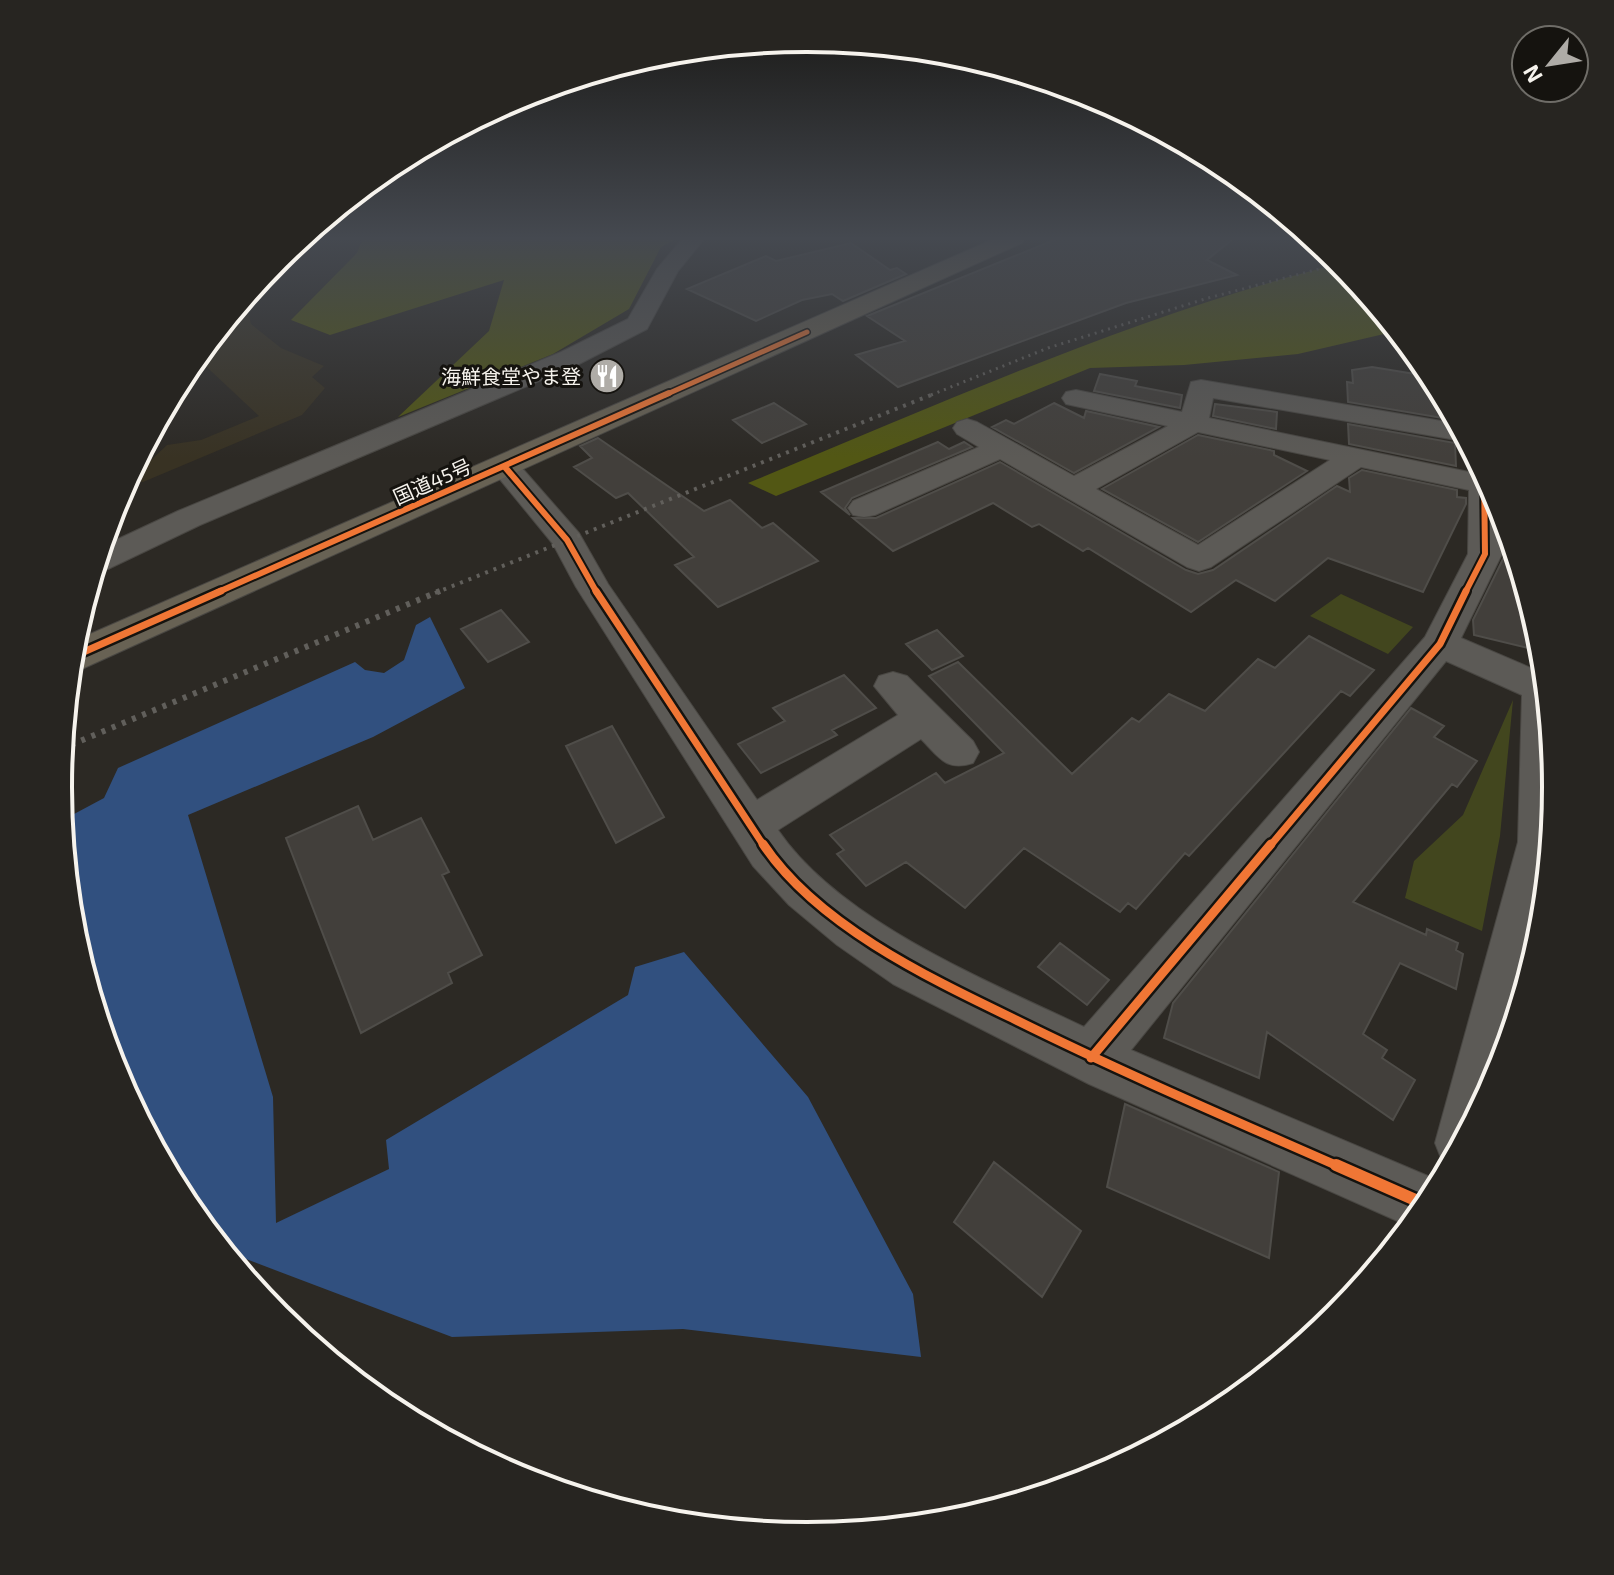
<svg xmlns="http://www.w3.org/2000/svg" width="1614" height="1575" font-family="'Exo 2','Noto Sans JP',sans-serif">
<rect width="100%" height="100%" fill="#2c2924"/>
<path fill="#383223" d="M245,296L251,324L281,348L324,366L312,377L325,388L302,415L143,482L131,479L167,445L201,440L259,416L196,357Z"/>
<path fill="#42461e" d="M1341,594L1413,627L1388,654L1310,616Z
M1513,700L1500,836L1482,931L1405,898L1414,861L1463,815Z"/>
<path fill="#525714" d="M363,238H678L661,247L629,309L553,354L398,417L489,331L504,280L330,335L291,320L357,253Z
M1342,263L1397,331L1298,354L1184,365L1090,368L776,496L748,483C943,403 1137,314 1342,263Z"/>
<path fill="#31507f" d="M430,617L465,688L373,737L188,815L273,1097L276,1223L389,1169L386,1140L628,995L635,967L684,952L808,1097L913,1294L921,1357L683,1329L452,1337L222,1250L184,1204L114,1074L72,933L61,821L104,798L118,768L355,662L365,670L384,673L404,660L416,625Z"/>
<path fill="#423f3b" stroke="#4f4d49" stroke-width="2" d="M1059,238H1234L1207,260L1237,275L1126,303L898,387L856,355L905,341L867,316Z
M851,243L890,270L897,268L906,274L843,301L832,294L802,300L756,321L687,289L766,256L776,261Z
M1372,367L1433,377L1454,420L1348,402L1347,382L1353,383L1352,370Z
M1100,374L1137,381L1135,386L1182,395L1180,408L1094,391Z
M774,403L806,424L762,443L733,420Z
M1054,403L1084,418L1086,411L1159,427L1074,473L992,427L1006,420L1014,424Z
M1215,404L1277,412L1276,429L1213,416Z
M1348,424L1455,443L1456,466L1349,444Z
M1198,435L1274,451V455L1307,471L1198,542L1102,489Z
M598,438L704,511L730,500L762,528L773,523L818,561L718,607L675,565L694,557L628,493L616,498L574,467L592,458L580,446Z
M938,442L949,449L964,442L972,447L852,498L845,508L850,515L821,492Z
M1000,462L1186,570L1198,574L1213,570L1337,486L1350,492L1349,478L1362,470L1457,490V497L1466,498V504L1423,592L1328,558L1275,601L1236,580L1191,612L1088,548L1083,551L1039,524L1032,527L993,503L893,551L853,518H876Z
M1503,514L1528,596L1532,649L1474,635L1473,620L1505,555Z
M501,610L529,642L488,662L461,629Z
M937,630L963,656L932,670L906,644Z
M1309,636L1374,670L1350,696L1341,691L1189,856L1185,853L1136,909L1128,903L1120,912L1024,848L965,908L906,862L866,886L837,854L844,850L830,835L936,773L945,783L1004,753L929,676L958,662L1072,774L1132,718L1139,722L1169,694L1205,711L1258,659L1275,668Z
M844,675L876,708L832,730L837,735L761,773L738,744L785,721L773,708Z
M1411,708L1444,726L1434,737L1477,761L1457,787L1452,784L1353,902L1426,935L1427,929L1458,943L1456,950L1463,954L1456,989L1400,963L1363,1034L1387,1050L1382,1058L1415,1080L1393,1120L1267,1032L1259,1078L1164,1038L1173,1003Z
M612,726L664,817L616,843L566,746Z
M358,806L373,840L421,818L449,872L442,875L482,955L448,973L452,983L361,1033L286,838Z
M1060,943L1109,980L1087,1005L1038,967Z
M1125,1104L1279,1172L1269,1258L1107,1187Z
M994,1162L1081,1231L1042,1297L954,1222Z"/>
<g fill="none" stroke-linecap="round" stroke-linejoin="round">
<defs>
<path id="minor" d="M683,238H705L678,271L647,329L579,364L200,525L108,569L93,572L101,547L178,511L561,352L628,319L657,269Z
M1201,380L1459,424L1468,442L1213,398L1209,418L1469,472L1473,466L1480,464L1500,503L1502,554L1461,638L1545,674L1556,788L1543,921L1499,1075L1451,1166L1443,1163L1435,1143L1518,842L1522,695L1446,661L1131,1050L1442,1182L1430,1204L1411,1227L1089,1084L893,984L837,945L789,905L753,866L576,587L553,544L489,466L493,460L504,457L515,460L579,533L608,584L757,800L898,715L874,686L879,676L893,672L907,676L973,741L979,752L973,763C946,772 939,757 921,739L778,830C841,922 986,980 1084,1027L1425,637L1468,554L1469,490L1361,467L1211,567L1199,571L1187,567L1000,459L875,515L864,517L853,515L848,508L853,501L979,447L957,434L953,428L957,422L967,419L977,422L1074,476L1168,426L1066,404L1062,398L1066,392L1076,390L1182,412L1191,382ZM1198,432L1330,460L1198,545L1096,489Z"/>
<path id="highway" d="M996,238H1025L1022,243L84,668L69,671L72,642Z"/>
</defs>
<use href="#minor" stroke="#494743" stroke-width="2"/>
<use href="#highway" stroke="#494743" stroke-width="2"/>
<use href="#minor" fill="#5c5a56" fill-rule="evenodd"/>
<use href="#highway" fill="#686254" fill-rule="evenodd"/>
<path stroke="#615f5b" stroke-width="3" stroke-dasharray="2 5" stroke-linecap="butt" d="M931,395L1048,348L1208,298L1342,263"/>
<path stroke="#615f5b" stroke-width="4" stroke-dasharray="3 6" stroke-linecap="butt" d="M435,593L936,393"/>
<path stroke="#615f5b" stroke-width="6" stroke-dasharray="4 7" stroke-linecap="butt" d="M61,749L440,591"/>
<defs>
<path id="cycleway-far4" d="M665,395L807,332"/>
<path id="cycleway-far3" d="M504,466L567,540L597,593
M216,593L669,393
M1465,593L1485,554L1484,472"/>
<path id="cycleway-far2" d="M596,591L764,846
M70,658L221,591
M1270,846L1440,644L1466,591"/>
<path id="cycleway-far1" d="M763,844C817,925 929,978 1014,1019C1121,1072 1231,1119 1340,1167
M1091,1058L1271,844"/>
<path id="cycleway" d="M1336,1165L1429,1206"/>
</defs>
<use href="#cycleway-far4" stroke="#15130f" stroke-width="8"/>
<use href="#cycleway-far3" stroke="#15130f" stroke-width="10"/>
<use href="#cycleway-far2" stroke="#15130f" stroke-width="12"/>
<use href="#cycleway-far1" stroke="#15130f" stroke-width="14"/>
<use href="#cycleway" stroke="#15130f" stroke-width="17"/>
<use href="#cycleway-far4" stroke="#f07635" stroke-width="5"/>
<use href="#cycleway-far3" stroke="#f07635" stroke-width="6"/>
<use href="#cycleway-far2" stroke="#f07635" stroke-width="7"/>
<use href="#cycleway-far1" stroke="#f07635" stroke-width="9"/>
<use href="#cycleway" stroke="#f07635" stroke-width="12"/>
</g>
<linearGradient id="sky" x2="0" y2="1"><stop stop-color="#181714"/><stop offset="0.52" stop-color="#454950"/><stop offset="1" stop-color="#454950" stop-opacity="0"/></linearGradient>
<rect width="1614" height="458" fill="url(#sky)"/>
<defs>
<symbol id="restaurant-disc" viewBox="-11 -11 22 22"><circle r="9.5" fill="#afaca7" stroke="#15130f"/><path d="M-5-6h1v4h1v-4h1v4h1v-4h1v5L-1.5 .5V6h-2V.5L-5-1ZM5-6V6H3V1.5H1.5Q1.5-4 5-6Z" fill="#fff"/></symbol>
</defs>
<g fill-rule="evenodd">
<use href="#restaurant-disc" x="587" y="356" width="40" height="40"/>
</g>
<g text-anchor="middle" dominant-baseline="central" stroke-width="6" stroke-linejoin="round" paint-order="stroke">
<g font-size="20" fill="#f6f3ed" stroke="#15130f" text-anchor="end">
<text x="581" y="376">海鮮食堂やま登</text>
</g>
<g font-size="20" fill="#f6f3ed" stroke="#15130f">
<text transform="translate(432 481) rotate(-24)">国道45号</text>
</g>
</g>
<path d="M0 0H1614V1575H0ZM72 787a735 735 0 1 1 1470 0a735 735 0 1 1-1470 0Z" fill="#272521" fill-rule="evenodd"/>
<path fill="none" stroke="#f6f3ed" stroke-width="4" d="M72 787a735 735 0 1 1 1470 0a735 735 0 1 1-1470 0Z"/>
<g transform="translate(1550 64) rotate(240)"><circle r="38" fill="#15130f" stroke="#6f6d68" stroke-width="2"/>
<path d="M0-6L14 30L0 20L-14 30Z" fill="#afaca7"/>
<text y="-12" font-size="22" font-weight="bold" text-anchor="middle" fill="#f6f3ed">N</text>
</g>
</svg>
